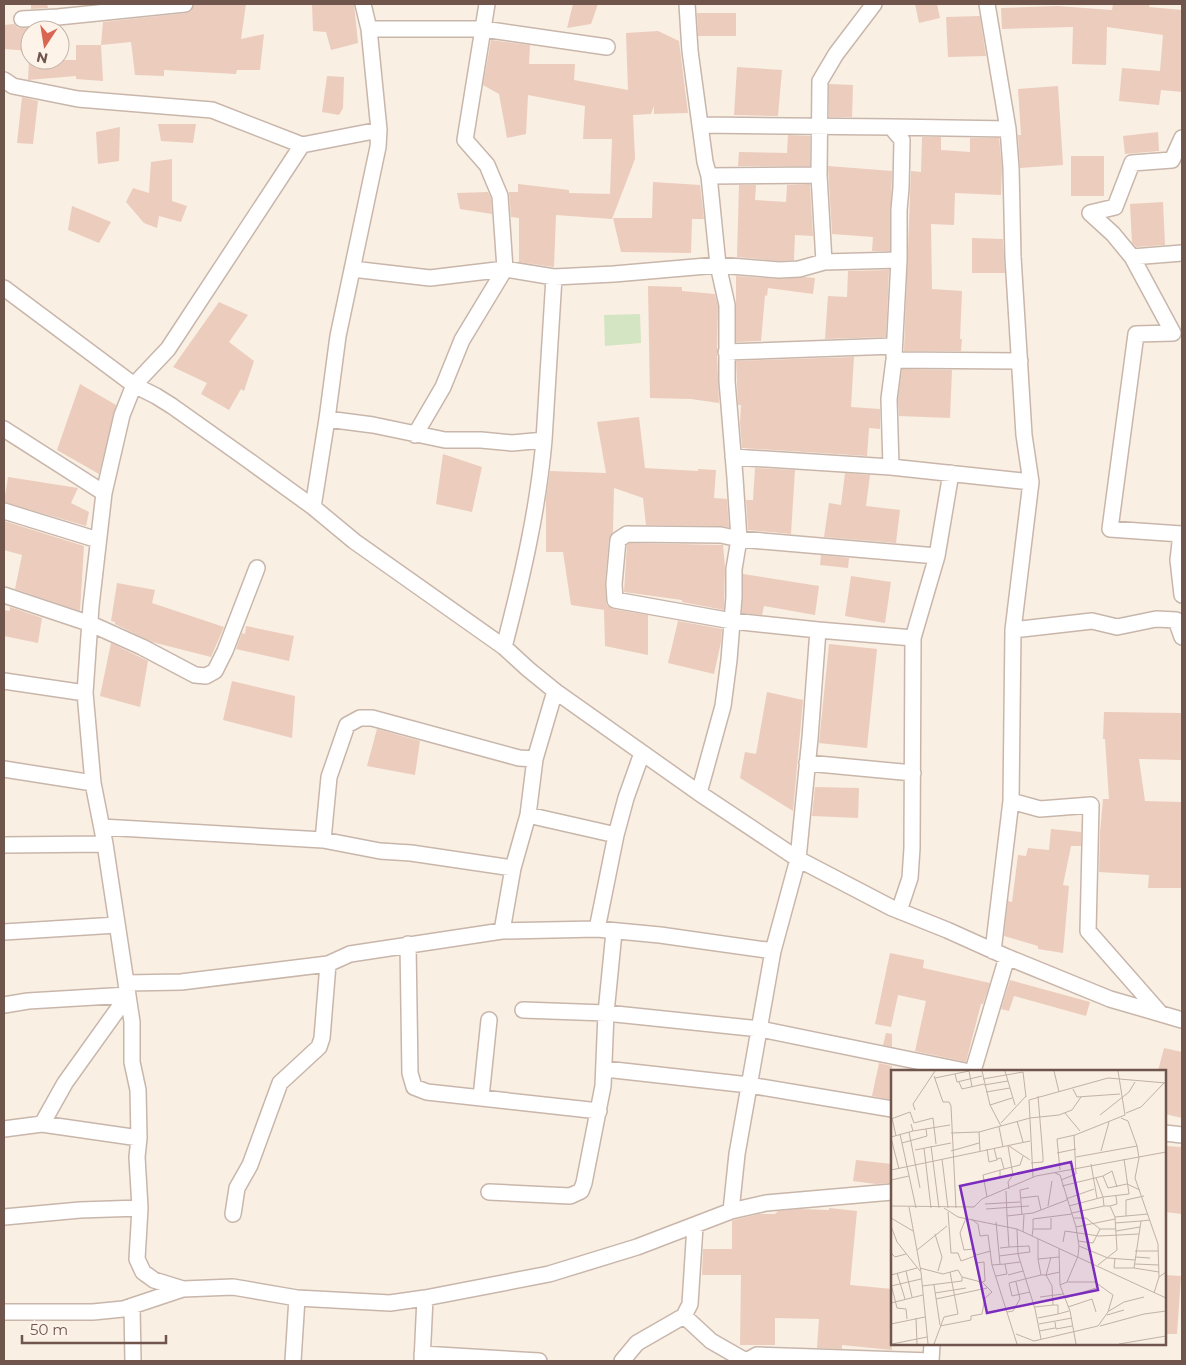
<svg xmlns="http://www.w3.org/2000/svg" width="1186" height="1365" font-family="Montserrat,sans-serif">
<rect width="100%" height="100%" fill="#f9efe3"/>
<path fill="#d4e5c3" d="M640,314L641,343L605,346L604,315Z"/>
<path fill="#ecccbd" d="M31,4H47L48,8L31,9Z
M194,4H246L241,39L264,34L260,70H237L236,74L164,70V76L135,75L131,42L101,45L103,22L186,13L191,11Z
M312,4H354L358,43L331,50L326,32L313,31Z
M573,4H598L591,24L567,28Z
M915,4H937L940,18L919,23Z
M1113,4H1150L1149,7L1182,10V92L1161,90L1159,105L1119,101L1122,68L1160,71L1163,35L1107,27L1106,65L1072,64L1073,27L1002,29L1001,8L1057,6L1112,10Z
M697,13H736V36H698Z
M980,16L986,56L948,57L946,17Z
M14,24L18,28H30V51L4,49V25Z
M658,31L679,41L688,113L654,114V106L651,114L633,115L635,159L612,219L556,215L554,267L519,262V218L511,217L509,192H518V184L569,190V193L610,194L612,139H583L585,106L528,95L526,134L507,138L499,94L483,85L491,40L530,45L529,64H575L574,80L628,90L626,33Z
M76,45H101L103,81L76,79V76L28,80L29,60H76Z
M737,67L782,70L778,116L734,115Z
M327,76L344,77L343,108L339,115L322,112Z
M829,84L853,85L852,117H829Z
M1058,86L1063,165L1020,168L1018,135H1021L1018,89Z
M22,97L38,101L33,144L17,143Z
M158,124H196L193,143L161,141Z
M120,127L119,161L98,164L96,132Z
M1158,132L1159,151L1125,154L1123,136Z
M788,135L810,136V166H738L739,152L787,153Z
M922,137H941V150L970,152V138H999L1002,168L1001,195L955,193L954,225L931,224L932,289L962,291L960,339H962L961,351H904L911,171L921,172Z
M1071,156H1104V196H1071Z
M172,159V201L187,206L181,222L159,216L157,228L144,223L126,202L133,188L149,193L151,162Z
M828,166L892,171L890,251H872L873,237L832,234Z
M653,182L700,185L704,219H692L691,253L621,252L613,218H652Z
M810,184L813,236L795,235L794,260L779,261L737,257L739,185H756L755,200L786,202L787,185Z
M488,192L491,198L492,214L460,209L457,193Z
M1163,202L1165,245L1136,247L1132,243L1130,204Z
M72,206L111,222L99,243L68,230Z
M972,238L1003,239L1005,273H972Z
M889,270L886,337L825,339L828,296L847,297L848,271Z
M736,276L778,279L804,277L815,278L813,294L768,288L767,296L765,295L761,341L736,342Z
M648,286L682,287V291L715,294L718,306L717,352L719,403L691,399L650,398Z
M219,302L248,315L229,342L254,361L244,391L241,389L229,410L201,394L207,383L173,367Z
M854,357L851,407L880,409V429L869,428L867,456L742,448L740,422L741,405H738L736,361Z
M902,369L952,370L950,418L899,416L898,399Z
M80,384L116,405L99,474L57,450Z
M639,417L645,468L698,471V469L716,470L714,498L727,499L729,527L721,526L646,525L643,498L614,488L613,532L609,539L605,583L606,601L607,605L613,609L648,615V655L605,646L604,610L571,605L563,552H546V499L550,471L606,473L597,422Z
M443,454L482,467L472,512L436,504Z
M755,468L795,470L791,534L748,530L746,500H753Z
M845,473L870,475L866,506L900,510L896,543L824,537L829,503L841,505Z
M8,477L78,488L71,503L89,512L86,526L4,502Z
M4,521L84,546L80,611L15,589L22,555L4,550Z
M630,543L723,545L725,567L724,610L682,602V600L624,592L627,545Z
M821,555L849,558L848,568L820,565Z
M743,574L819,586L815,615L764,606L762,615L742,613Z
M851,576L891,582L885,623L845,616Z
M117,583L155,590L152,603L224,627L211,657L152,642L115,624V622L111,621Z
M10,607L42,618L38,643L4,636V610L10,611Z
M678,621L722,629L721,642L714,674L668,663Z
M246,626L294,636L289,661L236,649L242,633L245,634Z
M111,643L148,661L140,707L100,696Z
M829,644L877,649L867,748L819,743Z
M232,681L295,696L292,738L223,720Z
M767,692L803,700L793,811L740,778L745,752L756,754Z
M1104,712L1182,713V760L1139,759L1145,801L1182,802V888H1148L1149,875L1099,872L1100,833L1103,799H1109L1105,739H1103Z
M377,729L420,741L415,775L367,766Z
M815,787L859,788L858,818L812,816Z
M1051,829L1081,832V846H1071L1063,885L1069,886L1063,953L1038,949V946L1004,936L1008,901L1012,902L1018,855L1026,856L1028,848L1049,850Z
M890,953L924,960L923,968L990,983L983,1004H981L966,1062L915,1051L926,1001L898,995L891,1027L875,1024Z
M1010,980L1090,1002L1086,1016L1014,996L1009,1011L1001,1009Z
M886,1033L892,1034V1047L883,1045Z
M1164,1048L1182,1052V1118L1165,1114V1071H1158Z
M879,1063L892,1066V1100L872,1096Z
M1165,1146L1182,1147V1214L1165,1212Z
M856,1160L892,1164L891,1183L876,1184L853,1181Z
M829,1208L857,1211L850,1285L892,1289V1350L842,1345V1349L817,1348L819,1319L775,1318V1345H740L741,1275H702L703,1249H732V1221L734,1220L759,1214H775L778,1211L800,1209L829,1210Z
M1165,1275L1181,1276L1177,1334H1165Z"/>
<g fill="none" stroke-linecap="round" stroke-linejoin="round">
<defs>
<path id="street" d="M487,4L465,140L487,165L500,196L505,269L554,277
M687,4L690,51L705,162L709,176L718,265L727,305V381L735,478L739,539L734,569V597L729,660L723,706L699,793
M987,4L1008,129L1011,168L1013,257L1024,435L1031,482L1013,630L1011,801L1040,809L1091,805L1088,931L1160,1013
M22,19L58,17L185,4
M369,29H483L607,47
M4,80L13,86L78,99L212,110L302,145
M891,127L1008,129
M709,176L819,175
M1090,213L1113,234L1132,257L1173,333L1136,334L1110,529L1181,534L1178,560L1182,595
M1090,213L1115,207L1132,163L1172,160L1182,138
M1132,257L1182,253
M824,262L819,175L820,81L836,54L874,4
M352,269L430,278L505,269L462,340L443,387L415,435
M4,288L134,385L156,396L172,406L248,460L313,507L354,541L504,647L528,669L555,691L699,793L798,859L892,908L947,930L1007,957L1110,999L1182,1020
M726,352L894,346
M894,356L899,260
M1020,361L894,360L889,399L891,467L1031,482
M327,419L373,425L445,440H481L512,443L544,440L554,277L614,274L718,265L779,270L799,269L824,262L899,260V210L901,188L902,140L891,127L700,125
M4,429L104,493
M733,457L891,467
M313,507L327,419L338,336L378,147L379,130L369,29L363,4
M4,511L98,540
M4,595L91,624L142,647L195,675L206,676L215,671L225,651L257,568
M818,630L732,621L615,600L614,584L618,540L627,534L721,535L739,539L937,556
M1013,630L1092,621L1117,627L1156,619L1176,620L1182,637
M504,647C522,578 538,510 544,440
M4,681L85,693
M807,763L913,773
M4,769L93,783
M528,815L616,835
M102,827L323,840L380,851L411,853L513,868L528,815L535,759
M323,840L329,777L347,725L360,718H372L519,758L535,759L555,691
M4,845L105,844
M899,911L910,878L912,848L913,638L937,556L951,473
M597,929L616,835L626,798L642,753
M502,931L513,868
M4,932L117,925
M408,944L410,1073L414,1087L427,1092L599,1111
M993,951L1011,801
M126,983L181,982L328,964L350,954L502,931L597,929L660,935L773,951L798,859L810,738L818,630L913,638
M4,1005L28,1001L128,995
M523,1010L606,1013L760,1029L965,1071
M605,1069L749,1085L892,1109
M973,1071L1007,957
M481,1097L489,1020
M42,1124L65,1083L128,995
M4,1129L42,1124L139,1138
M1165,1133L1182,1135
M489,1192L570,1196L581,1191L584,1183L603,1086L606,1013L614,932
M731,1211L737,1154L773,951
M233,1214L237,1188L250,1165L280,1083L319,1047L322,1038L328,964
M4,1217L80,1210L140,1208
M183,1289L154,1280L143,1272L137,1259L140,1208L137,1157L139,1138L138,1090L132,1062V1022L105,844L93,783L85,693L91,606L104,493L122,415L134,385L168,349L302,145L379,130
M132,1306L133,1361
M4,1312H93L123,1309L183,1289L233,1287L297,1298L390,1303L425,1298L549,1274L637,1247L731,1211L766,1203L892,1192
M684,1316L711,1341L746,1361
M422,1354L539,1361
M293,1361L297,1298
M422,1361L425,1298
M622,1361L637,1343L684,1316L690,1304L695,1226
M746,1361L757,1355L931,1361
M931,1361L932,1344"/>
</defs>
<use href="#street" stroke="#c9b6ab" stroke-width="18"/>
<use href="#street" stroke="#fff" stroke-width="15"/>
</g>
<g transform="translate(891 1070)">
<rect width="275" height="275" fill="#f9efe3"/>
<path fill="none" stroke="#c2b1a7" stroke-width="1" d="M78,1L81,17M91,1L99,35L110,56M114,1L124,35M163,1L168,22M132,2L135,27M64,4L66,12L91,6M43,6L52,32H58L60,36L65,138M44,8L78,1M92,9L132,2M68,12L71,19L93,14M93,15L117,11M182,19L186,27L229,24M95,22L119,18M99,35L121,28M24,40L22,34L44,1M174,43L189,61M235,43L250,37L273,13M209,45L238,22L244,12M1,48L5,66M230,48L237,51L246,76L248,88L244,108L267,174L268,207M0,49L19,42L23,53L42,48L45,74M126,51L132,72M110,53L135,26M108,57L112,77M22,61L59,55M18,62L29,118M88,62L89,81M60,63L88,62L139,48L168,45L181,40L190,27M9,64L25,138M0,67L22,61L20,54M0,68L8,99M11,73L36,66L35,59M40,76L48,138M117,76L122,105L117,112L118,119M118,76L139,90M33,78L40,138M96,79L98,92L106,90L103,78M24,80L60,73M60,81L88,73M210,81L218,52M166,83L185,79M185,87L246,76M51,89L57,138M106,89L110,88L113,99L129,95L132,86M140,93L152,92V87L147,26M200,94L206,128M0,100L139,71M169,100L166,69L184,65L234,45L227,1M164,103L169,105L185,157L188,176L187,186L176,212L169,215M212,106L221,101L226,117M142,107L138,30L217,8L275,13M0,110L18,106M170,110L185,104L183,65M93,111L109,108V100M171,116L212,106L217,118L236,114L249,120M115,121L116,146M96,127L92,105L113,99M130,128L147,126L150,140M175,129L203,119M94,134L129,132M0,136L83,137L91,129L145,106L275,82M157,136L161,111M178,136L212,127L205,108M213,136H219L224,147M219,136L226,134L225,126M18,137L30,202L37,274M53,138L67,147L126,159L275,228M95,139L138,136M181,143L213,136L212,127L238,124L233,89M131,145L129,120L138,118M235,146L257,144M0,148L22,161M75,148L69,163L73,180L82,179L85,185L100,181M183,148H195L209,159H225M80,149L87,154L89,166L97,165L101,195L126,274M259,150L250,151L243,198L268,202M105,152L109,194M224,153L250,151M0,156L6,172L29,201M185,157L224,149M126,159L127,184L144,239L150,269M142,159V149L181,144M225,161L249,157M132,162L133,145M44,164L51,187L47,201M141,166L142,159H160V148M147,169V189M187,171L202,173L209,159M172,172L174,161L208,166L248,164M188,176L217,188L244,190M109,178L118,177L116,146L142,143L176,130M168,179L169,215L179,241L185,274M26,180L56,156M244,181H267M0,183L4,187L15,184M108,186L139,182L138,176L118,177M160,187L155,205L169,202M244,187L259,188M224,188L223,198H243M114,194L129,192M244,194L268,195M101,195L114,194L116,204L105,206M207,195L226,180L224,147L235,146V130L253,126M29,198L52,204L67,200L71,207L90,212M15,201L21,227M6,203L14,229M0,205L26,198M117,205L132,201M0,214L6,238L15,239L16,249M43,215L49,255M0,216L30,209M31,216L71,211V207M139,222L121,226L118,213L150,205L147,189L168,187M44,223L75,218M263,223L268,207L275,202M149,227L172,224M174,228L205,218M45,229L96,218M0,233L32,225M162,235H167V244L178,241M144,237L162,235L161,216L155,205H150M177,237L201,229L205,242M218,241L233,232L253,227M116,242L122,241L129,229L125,212M216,245L233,240M25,248L26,274M147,248L167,244M164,252L165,259L181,256M0,254L34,247M148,254L181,248M49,256L80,250V246L91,244L94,228L101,222L91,212L94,211L93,192L86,193L84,186L70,191L67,183H60L57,142M209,256L253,244L275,241M148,261L164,258M125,264L143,271L207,256L217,242L222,225L204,212H176M1,274L36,267M43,274L53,247L67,244L59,202M228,274L275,266"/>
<path fill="#7b2cbf" fill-opacity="0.15" stroke="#7b2cbf" stroke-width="2.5" d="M180,92L207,220L96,243L69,116Z"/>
<rect width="275" height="275" fill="none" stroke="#6f554c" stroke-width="2.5"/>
</g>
<rect width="1186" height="1365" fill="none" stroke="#6f554c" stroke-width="10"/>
<g transform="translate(45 45) rotate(192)"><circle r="24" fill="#fdf3e8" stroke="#c4b4aa"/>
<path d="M0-4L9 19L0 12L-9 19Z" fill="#d86653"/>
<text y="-8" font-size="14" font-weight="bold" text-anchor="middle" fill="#6f554c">N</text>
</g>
<path d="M22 1335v8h144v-8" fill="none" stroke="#6f554c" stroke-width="2.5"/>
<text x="30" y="1335" font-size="15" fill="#6f554c" stroke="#fdf3e8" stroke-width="4" paint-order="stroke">50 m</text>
</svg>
